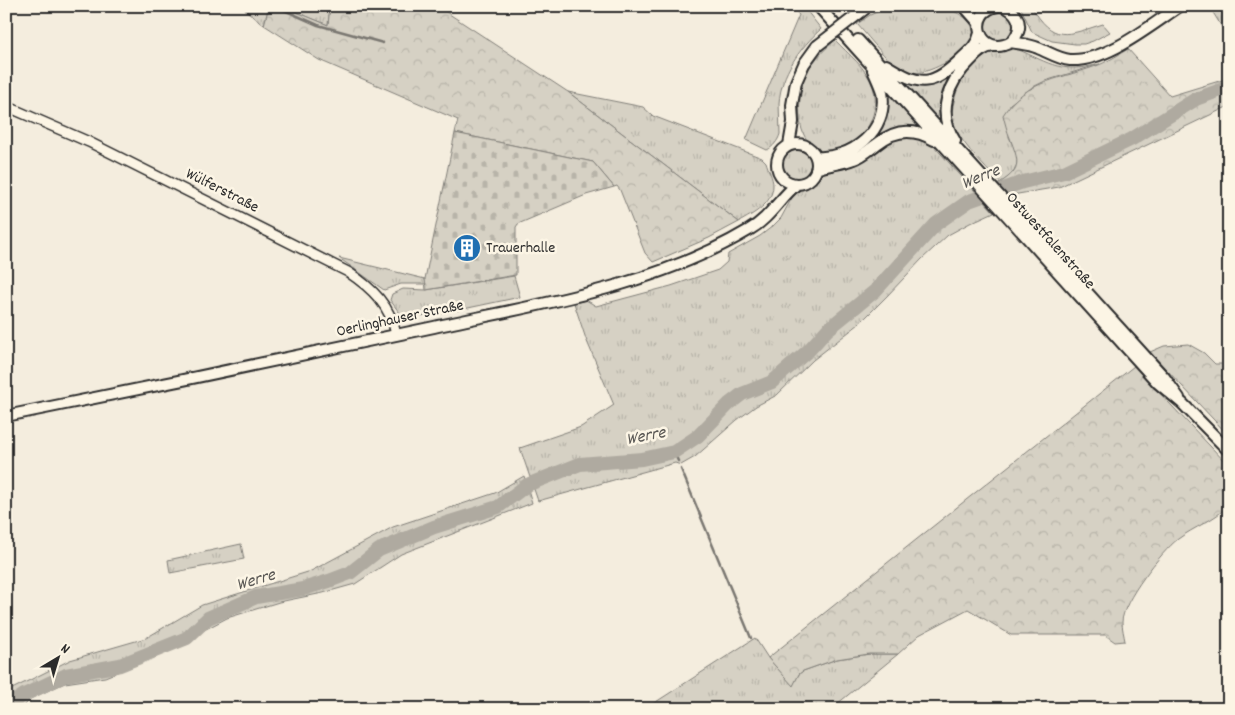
<svg xmlns="http://www.w3.org/2000/svg" width="1235" height="715" font-family="Dekko,sans-serif">
<defs>
<pattern id="grass-tufts" width="24" height="20" patternUnits="userSpaceOnUse" patternTransform="scale(1.25)"><rect width="24" height="20" fill="#d6d1c4"/><path d="M3 7l-1-3M5 7V3M7 7l1-3M15 17l-1-3M17 17v-4M19 17l1-3" fill="none" stroke="#b8b4a9"/></pattern>
<pattern id="forest-crowns" width="20" height="18" patternUnits="userSpaceOnUse" patternTransform="scale(1.25)"><rect width="20" height="18" fill="#d6d1c4"/><path d="M2 6a3 3 0 1 1 6 0M12 15a3 3 0 1 1 6 0" fill="none" stroke="#b8b4a9"/></pattern>
<pattern id="cemetery-stones" width="16" height="16" patternUnits="userSpaceOnUse" patternTransform="scale(1.25)"><rect width="16" height="16" fill="#d6d1c4"/><path d="M2 7V4a2 2 0 0 1 4 0v3zM10 15v-3a2 2 0 0 1 4 0v3z" fill="#b8b4a9"/></pattern>
</defs>
<rect width="100%" height="100%" fill="#f4edde"/>
<filter id="ink" filterUnits="userSpaceOnUse"><feTurbulence type="fractalNoise" baseFrequency=".02" numOctaves="2"/><feDisplacementMap in="SourceGraphic" scale="10" xChannelSelector="R" yChannelSelector="G"/><feConvolveMatrix kernelMatrix="1 2 1 2 8 2 1 2 1" color-interpolation-filters="sRGB"/></filter>
<g filter="url(#ink)">
<path fill="url(#grass-tufts)" stroke="#807e78" d="M241,6H269L264,25L243,8Z
M282,6H330L328,25Z
M791,6H803L821,29C800,48 781,73 779,103C779,113 780,124 780,134C778,141 773,147 767,150L746,140L799,15Z
M891,6C905,6 920,4 934,6C949,8 980,18 972,39C967,53 935,70 922,72C914,74 906,72 899,69C889,63 866,34 857,24L870,15Z
M1020,6H1031C1054,43 1065,36 1103,24L1110,32L1093,41L1084,44H1075L1052,41L1032,32Z
M1209,6H1229V30L1225,32Z
M985 26a14 14 0 1 1 28 0a14 14 0 1 1-28 0Z
M835,40C848,54 867,68 873,87C883,116 858,153 827,153C822,153 818,149 814,146C810,143 806,140 804,135C797,121 799,93 804,79C810,63 823,51 835,40Z
M1011,48L1017,49C1051,64 1062,74 1100,64L1045,81L1031,88L1010,104L1009,137L1017,153V164L1012,175L1000,183C985,166 952,137 952,113C953,103 956,92 960,83C964,73 975,59 985,53C990,50 995,52 1000,52C1004,51 1008,49 1011,48Z
M955,71C944,90 939,94 938,117H936L907,86L908,84L923,85Z
M568,92L643,107L653,116L762,158L766,162C768,169 773,178 773,185C773,204 753,214 739,222Z
M888,94L917,125V127C899,126 885,130 871,142L870,141Z
M908,136L918,137L931,143L994,212L970,223L948,235L922,259L887,296L859,324L813,360L777,395L756,406L737,420L695,457L681,465L675,463L538,501L520,448L581,427L614,405L586,339L574,303L586,300L596,306L671,286L718,270L727,262L728,254L760,236L773,226L781,218L795,192L810,186L825,171L861,161L889,141L899,137Z
M783 164a14 14 0 1 1 28 0a14 14 0 1 1-28 0Z
M339,258L425,279L426,284H401L384,290Z
M514,276L520,297L435,315L402,316L390,300L392,294L403,289L426,290Z
M524,476L532,503L401,554L355,584L323,593L279,602L227,618L145,661L105,677L65,683L30,699L22,709H6V692L70,660L146,638L202,605L311,571L393,527L495,493Z
M241,544L244,559L170,573L168,560Z
M755,638L768,658L793,685L799,674L803,671L837,659L869,654H898L831,709H645Z"/>
<path fill="url(#forest-crowns)" stroke="#807e78" d="M269,6H282L328,25L330,6H437L568,92L739,222L709,238L653,262L645,253L620,190L617,186L614,187L593,162L455,133L458,120L319,60L264,25Z
M1128,49L1170,96L1229,78V106L1059,187L1012,195L1001,182C1023,168 1018,160 1010,138C1007,131 1005,123 1003,115C1025,79 1065,79 1101,64C1111,60 1119,54 1128,49Z
M1188,344L1204,353L1215,364H1229V436L1150,352L1164,346Z
M1134,366L1229,466V505C1215,520 1194,527 1178,539C1162,551 1122,602 1122,622C1122,628 1124,635 1125,641L1115,642L1105,635H1011L968,609L919,635L898,654H869L837,659L803,671L799,674L793,686L768,658Z"/>
<path fill="url(#cemetery-stones)" stroke="#807e78" d="M455,133L593,162L614,187L586,195L518,224L516,227V275L426,290L425,279Z"/>
<g fill="none" stroke-linecap="round" stroke-linejoin="round">
<path stroke="#7a7771" stroke-width="2.5" d="M275,6L318,25L383,43
M674,452L678,461
M681,469L751,638"/>
<path stroke="#afaaa0" stroke-width="14" d="M6,707L24,695L66,675L120,665L187,638L208,618L256,597L303,589L329,581L350,573L379,550L434,527L498,507L527,485L580,464L642,459L674,452L698,436L729,404L742,394L772,382L809,350L827,330L875,291L936,224L969,201L1023,182L1064,172L1132,139L1196,99L1229,87"/>
<defs>
<path id="minor" d="M6,106L89,142L348,272C372,288 391,306 396,335"/>
<path id="major" d="M818,6L1158,383L1182,403L1229,451
M964,6L979,23
M998,6C967,11 978,53 1004,45C1009,44 1013,41 1016,36C1024,23 1015,9 1001,6
M858,40L1164,377L1179,398
M1011,42C1020,44 1029,44 1038,48C1048,52 1059,59 1070,60C1107,62 1151,25 1180,6
M886,65C921,87 932,87 962,58C970,51 978,44 980,33
M955,141C936,112 948,82 971,60C977,53 984,47 993,46
M777 164a20 20 0 1 1 40 0a20 20 0 1 1-40 0Z
M789,145L793,122L792,105L796,82L804,64L817,46
M816,157C851,160 889,131 882,92C880,85 876,77 873,70
M816,169C829,164 842,164 854,159C863,156 870,149 877,144C895,129 914,128 934,140
M6,416C149,387 291,358 434,327C540,304 654,287 749,230C770,218 779,199 797,184"/>
</defs>
<use href="#minor" stroke="#2b2b2b" stroke-width="12"/>
<use href="#major" stroke="#2b2b2b" stroke-width="14"/>
<use href="#minor" stroke="#fcf5e5" stroke-width="9"/>
<use href="#major" stroke="#fcf5e5" stroke-width="10"/>
<defs>
<path id="major-bridge" d="M817,46L866,8"/>
</defs>
<use href="#major-bridge" stroke="#2b2b2b" stroke-width="14" stroke-linecap="butt"/>
<use href="#major-bridge" stroke="#fcf5e5" stroke-width="10"/>
</g>
</g>
<defs>
<symbol id="building-disc" viewBox="-11 -11 22 22"><circle r="9.5" fill="#1f6fb2" stroke="#fcf5e5"/><path d="M-4-6H4V6H1V3H-1V6H-4ZM-2.5-4.3h1.7v1.8h-1.7ZM.8-4.3h1.7v1.8H.8ZM-2.5-1h1.7V.8h-1.7ZM.8-1h1.7V.8H.8Z" fill="#fff"/></symbol>
</defs>
<g fill-rule="evenodd">
<use href="#building-disc" x="451" y="232" width="32" height="32"/>
</g>
<g text-anchor="middle" dominant-baseline="central" stroke-width="5" stroke-linejoin="round" paint-order="stroke">
<g font-size="16" fill="#2b2b2b" stroke="#fcf5e5">
<text transform="translate(222 191) rotate(27)">Wülferstraße</text>
<text transform="translate(1050 241) rotate(48)">Ostwestfalenstraße</text>
<text transform="translate(400 319) rotate(-12)">Oerlinghauser Straße</text>
</g>
<g font-size="16" fill="#2b2b2b" stroke="#fcf5e5" text-anchor="start">
<text x="486" y="248">Trauerhalle</text>
</g>
<g font-size="18" font-style="italic" fill="#595754" stroke="#fcf5e5">
<text transform="translate(981 178) rotate(-22)">Werre</text>
<text transform="translate(646 437) rotate(-11)">Werre</text>
<text transform="translate(256 581) rotate(-16)">Werre</text>
</g>
</g>
<rect width="1235" height="715" fill="none" stroke="#fcf5e5" stroke-width="25"/>
<rect x="12" y="12" width="1210" height="690" fill="none" stroke="#2b2b2b" stroke-width="2" filter="url(#ink)"/>
<g transform="translate(58 658) rotate(38)" stroke="#fcf5e5" stroke-width="4" paint-order="stroke">
<path d="M0-4L9 19L0 12L-9 19Z" fill="#2b2b2b"/>
<text y="-8" font-size="14" font-weight="bold" text-anchor="middle" fill="#2b2b2b">N</text>
</g>
</svg>
